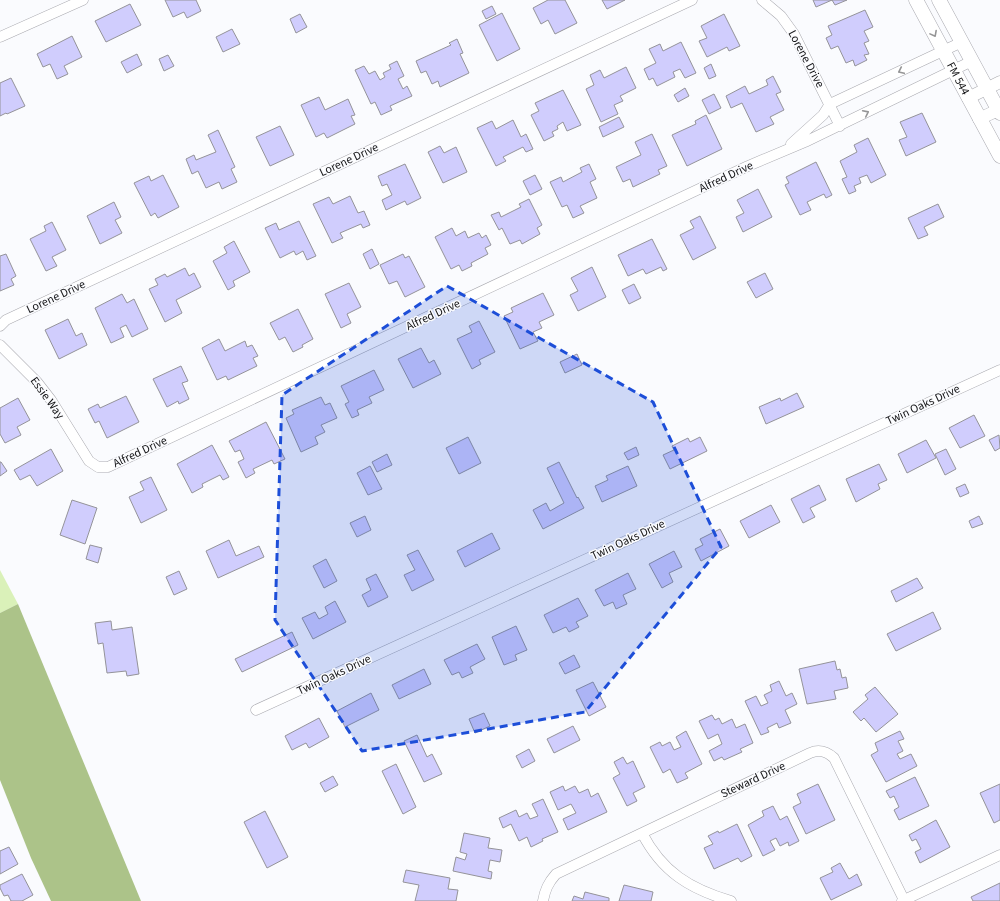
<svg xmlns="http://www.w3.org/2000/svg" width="1000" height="901" font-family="'Source Sans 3',sans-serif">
<rect width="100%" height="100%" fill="#fafbfe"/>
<path fill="#daf1b9" d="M0,570L18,604L0,613Z"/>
<path fill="#acc389" d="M18,604L141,901H51L31,858L0,780V613Z"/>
<path fill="#d0cdfd" stroke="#949399" d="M165,0H196L201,11L187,18L184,12L173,17Z
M548,0H565L577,23L555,34L548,20L541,24L533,8Z
M602,0H625L607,9Z
M813,0H832L816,7Z
M832,0H847L835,5Z
M130,4L141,25L106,42L95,21Z
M492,6L496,14L486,19L482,11Z
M865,10L873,27L864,31L869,41L864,43L869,54L864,55L867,60L855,66L853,60L846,63L838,46L831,49L826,38L832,35L828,26Z
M502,13L520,49L497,61L479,25Z
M300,14L307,27L296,33L290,19Z
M724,14L740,46L729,51L727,47L707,57L699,41L707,38L701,26Z
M232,29L240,44L223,52L216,37Z
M72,36L82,57L64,66L68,74L57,79L50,64L43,67L37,54Z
M457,39L463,53L460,54L469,73L440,87L438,81L432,84L426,71L421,73L416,61L451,45L449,43Z
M681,42L696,73L685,78L680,69L673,72L675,77L657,86L653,78L649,80L644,69L656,63L649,49L660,44L663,51Z
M137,54L142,65L127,73L121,62Z
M168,55L174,66L164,71L159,59Z
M397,61L404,76L398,79L403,89L407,86L412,96L390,106L392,110L381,115L375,102L371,104L355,70L364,66L369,74L375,71L380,80L385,77L383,73L391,69L389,65Z
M711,64L716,76L709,79L704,68Z
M626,67L636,88L620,96L623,101L614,105L618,114L601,122L586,89L594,85L590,75L600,70L604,78Z
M773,76L781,92L776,94L784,110L770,117L774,124L756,132L742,103L731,108L726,96L745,86L749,94L768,85L766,80Z
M11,78L25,106L7,114L6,113L0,116V83Z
M685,88L689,96L678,102L674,95Z
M563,90L581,125L567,131L563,122L557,126L558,129L552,132L554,136L544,141L531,115L539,111L535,103Z
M714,94L721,108L709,114L702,100Z
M319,97L325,110L348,99L355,115L351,116L355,124L327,138L324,133L316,137L301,105Z
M922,113L936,142L906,156L899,140L907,137L900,122Z
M706,115L722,149L687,166L672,135L696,124L695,121Z
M619,117L624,127L603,137L599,127Z
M513,120L521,137L526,134L533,149L526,152L523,147L503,157L506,161L496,166L477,128L492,121L496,129Z
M280,126L294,155L270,166L256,137Z
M218,130L235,167L231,169L237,182L222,189L219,182L206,188L198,171L192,174L186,159L194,155L196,160L216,152L208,135Z
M652,134L667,166L658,170L660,174L633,187L630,179L623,182L616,167L641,155L635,142Z
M868,138L886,175L871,183L867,175L859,178L861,183L854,186L856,191L849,194L842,179L847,177L840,161L857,152L854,145Z
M440,146L444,153L456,147L467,172L443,183L428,152Z
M816,162L832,195L826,198L824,194L807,202L811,210L800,215L785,185L789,183L786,177Z
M405,164L421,198L407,205L405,201L386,210L382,200L392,195L387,184L382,186L378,176Z
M589,164L596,179L590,182L597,198L580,206L584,213L573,218L567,205L562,207L550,182L561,177L563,182L582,172L580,168Z
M163,175L179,207L158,218L155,213L151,216L134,183L149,176L151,181Z
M535,175L542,189L530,195L523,181Z
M758,189L772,217L743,232L736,217L744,213L737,200Z
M350,196L358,213L364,211L370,225L363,228L361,224L340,233L343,238L332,243L313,204L329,197L333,204Z
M529,199L542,225L537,228L540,234L522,244L520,240L510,244L502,228L499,230L491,215L499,212L501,217L521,207L519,204Z
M114,202L121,217L115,220L122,233L100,244L87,216Z
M938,204L944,217L924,227L928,235L918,239L908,218Z
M700,216L716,248L693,260L680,235L694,228L690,221Z
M299,221L316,256L307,260L303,251L296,255L294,251L280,258L265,228L276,223L279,230Z
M52,222L66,250L52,257L57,266L46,271L30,239L46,231L44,226Z
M452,228L456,236L465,231L468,238L479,233L482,238L486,235L491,245L485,248L488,254L471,263L472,266L462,271L459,265L451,269L435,237Z
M652,239L667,269L663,271L661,267L646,274L643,269L628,276L618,255Z
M234,241L250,272L233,281L235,286L228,290L213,261L227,253L224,247Z
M372,249L379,264L370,269L363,254Z
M6,254L16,276L11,279L14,285L0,291V256Z
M403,254L405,258L409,256L425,287L405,297L397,281L389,284L380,265Z
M592,267L606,297L578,311L570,295L578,291L571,278Z
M185,268L189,276L194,273L201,287L176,300L182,313L165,322L149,289L158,285L155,279L165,274L167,277Z
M765,273L773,289L756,298L747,282Z
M349,283L361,307L347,314L351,323L341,328L325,294Z
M634,284L641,298L629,304L622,290Z
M543,293L554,315L539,322L542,328L533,332L538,341L520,349L504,316L513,312L511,308Z
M122,294L127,303L134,299L148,329L132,337L126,325L120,328L124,337L111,343L95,308Z
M298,309L313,339L302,345L303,347L293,352L285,337L279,340L270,323Z
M68,319L76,336L82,333L87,345L59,359L45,330Z
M479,321L495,352L479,360L481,364L472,369L457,339L472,332L469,326Z
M219,339L225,351L245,341L247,347L252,345L258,356L253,358L257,366L228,380L226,376L217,380L202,348Z
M421,348L429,363L434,360L441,374L413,388L398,359Z
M577,354L582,365L565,373L560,362Z
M181,366L188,381L182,383L189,399L179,404L178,401L167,407L153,379Z
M374,370L384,390L369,397L372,403L357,410L359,415L352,418L345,404L349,402L341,386Z
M797,393L804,407L766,424L759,407L780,398L781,401Z
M126,396L139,422L107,438L99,421L95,423L88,409L98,404L100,408Z
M321,397L325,405L330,403L337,418L321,425L325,432L315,437L318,444L301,452L286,418L294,414L292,410Z
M18,398L30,420L17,427L21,435L5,443L0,434V408Z
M974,415L985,436L960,448L949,428Z
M266,422L285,459L274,464L272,460L253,469L255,473L246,478L238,462L244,459L240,450L235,452L229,441Z
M999,435L1000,448L995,451L989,440Z
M468,437L481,463L459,474L446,448Z
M700,437L707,451L670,469L663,455L674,450L672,446L688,438L690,442Z
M926,440L936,458L907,473L898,454Z
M212,445L229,477L223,480L220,475L202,484L203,487L192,493L177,464Z
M636,447L639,455L628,460L624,453Z
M51,449L63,471L37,486L30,475L20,480L14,470Z
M946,449L956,469L945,475L935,454Z
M387,454L392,465L377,472L372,462Z
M0,462H1L7,471L0,476Z
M559,462L577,498L578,497L584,508L543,529L533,510L546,503L550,511L564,503L547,468Z
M879,464L887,480L878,484L880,489L856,502L846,479Z
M370,466L382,489L368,495L357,473Z
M628,466L637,486L602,502L595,486L608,480L606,476Z
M151,477L167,510L141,523L129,497L144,490L140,482Z
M965,484L969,493L960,497L956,488Z
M819,485L826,500L810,508L815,517L803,523L791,499Z
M72,500L97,508L85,544L60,535Z
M771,505L780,522L749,538L740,521Z
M365,516L371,530L357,537L350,523Z
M979,516L983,524L972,528L969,521Z
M720,529L729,546L701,561L695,549L703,545L700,539Z
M492,533L500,549L465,567L457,551Z
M229,540L236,556L259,546L264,557L218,578L206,551Z
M90,545L102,548L98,563L86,559Z
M418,550L434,580L412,591L404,575L415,570L407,555Z
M674,551L682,567L669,573L673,582L662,588L649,564Z
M326,559L337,581L324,588L313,566Z
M179,571L187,589L174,595L166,577Z
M628,573L636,589L623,595L627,604L616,609L613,602L604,606L595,590Z
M376,574L388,597L368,607L362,595L371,590L366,579Z
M917,578L923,588L896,602L891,591Z
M578,598L588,616L576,622L579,627L569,632L566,627L553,633L544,615Z
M335,601L346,622L313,639L302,618L315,612L319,619L328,614L325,607Z
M933,612L941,629L896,651L887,634Z
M111,621L112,630L132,627L139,674L127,676L126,671L107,673L103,643L98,644L95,623Z
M516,626L527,650L515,655L517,660L504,665L492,637Z
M292,632L298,645L242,672L235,659Z
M477,644L485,659L470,667L473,673L462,678L459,672L452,675L444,660Z
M574,655L580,667L565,674L559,663Z
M835,661L837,670L840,669L842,678L846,677L848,688L834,691L836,699L807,704L799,669Z
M424,669L431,684L399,699L392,685Z
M779,681L786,696L792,693L797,704L785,710L791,723L779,728L777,723L767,728L769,732L761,735L745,701L756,696L761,706L768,703L764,695L772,691L770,685Z
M593,682L606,707L589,716L576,690Z
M875,687L898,714L876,732L864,718L861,721L853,712L868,699L865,695Z
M371,693L379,710L345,727L337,711Z
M484,713L490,726L475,733L469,719Z
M712,715L715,720L719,718L722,724L732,719L736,728L745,724L753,743L740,749L742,752L724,760L722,757L714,761L709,751L722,744L718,734L708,739L699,721Z
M319,718L329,737L309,748L306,743L292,750L285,736Z
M573,726L580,740L554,753L547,739Z
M686,731L702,764L685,773L688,778L677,783L670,769L663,773L650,747L660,742L662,746L670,742L674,750L681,747L676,737Z
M900,731L904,739L898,741L903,751L897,754L900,759L911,754L917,766L886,782L871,755L878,751L875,743Z
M417,735L427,757L432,754L442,774L424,782L404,741Z
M529,749L535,761L522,768L516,756Z
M623,757L627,764L633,761L645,787L633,793L637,801L627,806L613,778L620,774L614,762Z
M396,764L416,807L403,814L382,771Z
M333,776L338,785L325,792L320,783Z
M915,777L929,806L899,820L894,810L899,807L894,796L890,798L886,791Z
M818,784L835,820L806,834L793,807L801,803L797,794Z
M1000,784V820L994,823L980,793Z
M563,786L565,791L575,786L579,793L588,789L591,797L598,793L607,812L568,830L563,819L576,813L571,804L558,810L550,792Z
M543,799L558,832L542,839L543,841L531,847L527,837L519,841L511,824L503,828L499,818L516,810L519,817L527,813L530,819L538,816L532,804Z
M773,806L780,820L787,816L799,841L789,846L788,842L780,846L776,838L770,841L775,850L763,856L748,825L764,816L762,811Z
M265,811L288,857L267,868L244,822Z
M936,820L950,847L920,863L915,852L921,849L916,839L912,841L909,835Z
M737,824L752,856L741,862L738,858L714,869L704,848L713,844L708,836L718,831L719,833Z
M464,833L490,838L488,848L502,850L500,862L490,860L488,871L492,872L491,879L453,871L456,857L465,860L467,854L460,852Z
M9,847L18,864L0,874V851Z
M840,863L849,879L857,874L862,885L831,900L820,878L833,872L831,868Z
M406,870L450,878L448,889L458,890L456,901H415L419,885L403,882Z
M22,874L33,895L22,901H11L8,895L4,896L0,888V885Z
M1000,883V901H973L971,897Z
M624,885L653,892L651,901H619Z
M585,892L609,898V901H572L574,896L583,899Z"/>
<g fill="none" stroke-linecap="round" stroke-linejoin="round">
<defs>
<path id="minor" d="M762,0L781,16L794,34L840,126
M0,37L83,0
M791,144L823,115L830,104L962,42
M0,326L6,320L692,0
M0,345L37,382L51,400L89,461L98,467H108L748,166L805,142L972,61
M256,710L1000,370
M642,833C662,872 690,889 731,901
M543,901C545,890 548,883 556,874L810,753C819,749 826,751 834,758L904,900
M902,901L1000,855"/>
<path id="tertiary" d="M968,98L1000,82
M979,119L1000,109"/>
<g id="secondary">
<path id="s1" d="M916,0L1000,156"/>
<path d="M939,0L1000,113"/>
</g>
</defs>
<use href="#minor" stroke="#a9a9af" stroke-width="11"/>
<use href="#tertiary" stroke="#a9a9af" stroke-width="13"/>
<use href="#secondary" stroke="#a9a9af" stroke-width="15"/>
<use href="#minor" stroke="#fff" stroke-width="10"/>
<use href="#tertiary" stroke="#fff" stroke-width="12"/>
<use href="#secondary" stroke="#fff" stroke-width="14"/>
</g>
<defs><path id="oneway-chevron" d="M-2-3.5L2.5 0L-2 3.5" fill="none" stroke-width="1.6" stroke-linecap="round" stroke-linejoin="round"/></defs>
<g stroke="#959596">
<use href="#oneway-chevron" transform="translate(934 34) rotate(62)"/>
<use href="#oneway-chevron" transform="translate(901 71) rotate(155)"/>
<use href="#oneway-chevron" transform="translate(866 113) rotate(-26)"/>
</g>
<path fill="#1d4ed8" fill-opacity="0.2" stroke="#1d4ed8" stroke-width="3" stroke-dasharray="8 5" stroke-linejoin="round" d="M447,286L653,402L721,547L585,712L362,751L275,620L282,395Z"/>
<g text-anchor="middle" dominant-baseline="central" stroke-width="3" stroke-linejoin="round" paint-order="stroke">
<g font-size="12" fill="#131315" stroke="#fafbfe">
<text transform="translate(806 59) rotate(62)">Lorene Drive</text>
<text stroke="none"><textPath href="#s1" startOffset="89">FM 544</textPath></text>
<text transform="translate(349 160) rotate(-25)">Lorene Drive</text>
<text transform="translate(726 177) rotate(-25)">Alfred Drive</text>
<text transform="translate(56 297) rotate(-25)">Lorene Drive</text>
<text transform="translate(433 315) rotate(-25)">Alfred Drive</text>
<text transform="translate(47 398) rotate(54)">Essie Way</text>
<text transform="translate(923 405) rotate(-25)">Twin Oaks Drive</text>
<text transform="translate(140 452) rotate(-25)">Alfred Drive</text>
<text transform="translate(628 540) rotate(-25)">Twin Oaks Drive</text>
<text transform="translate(334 675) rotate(-25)">Twin Oaks Drive</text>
<text transform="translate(753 780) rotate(-25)">Steward Drive</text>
</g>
</g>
</svg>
